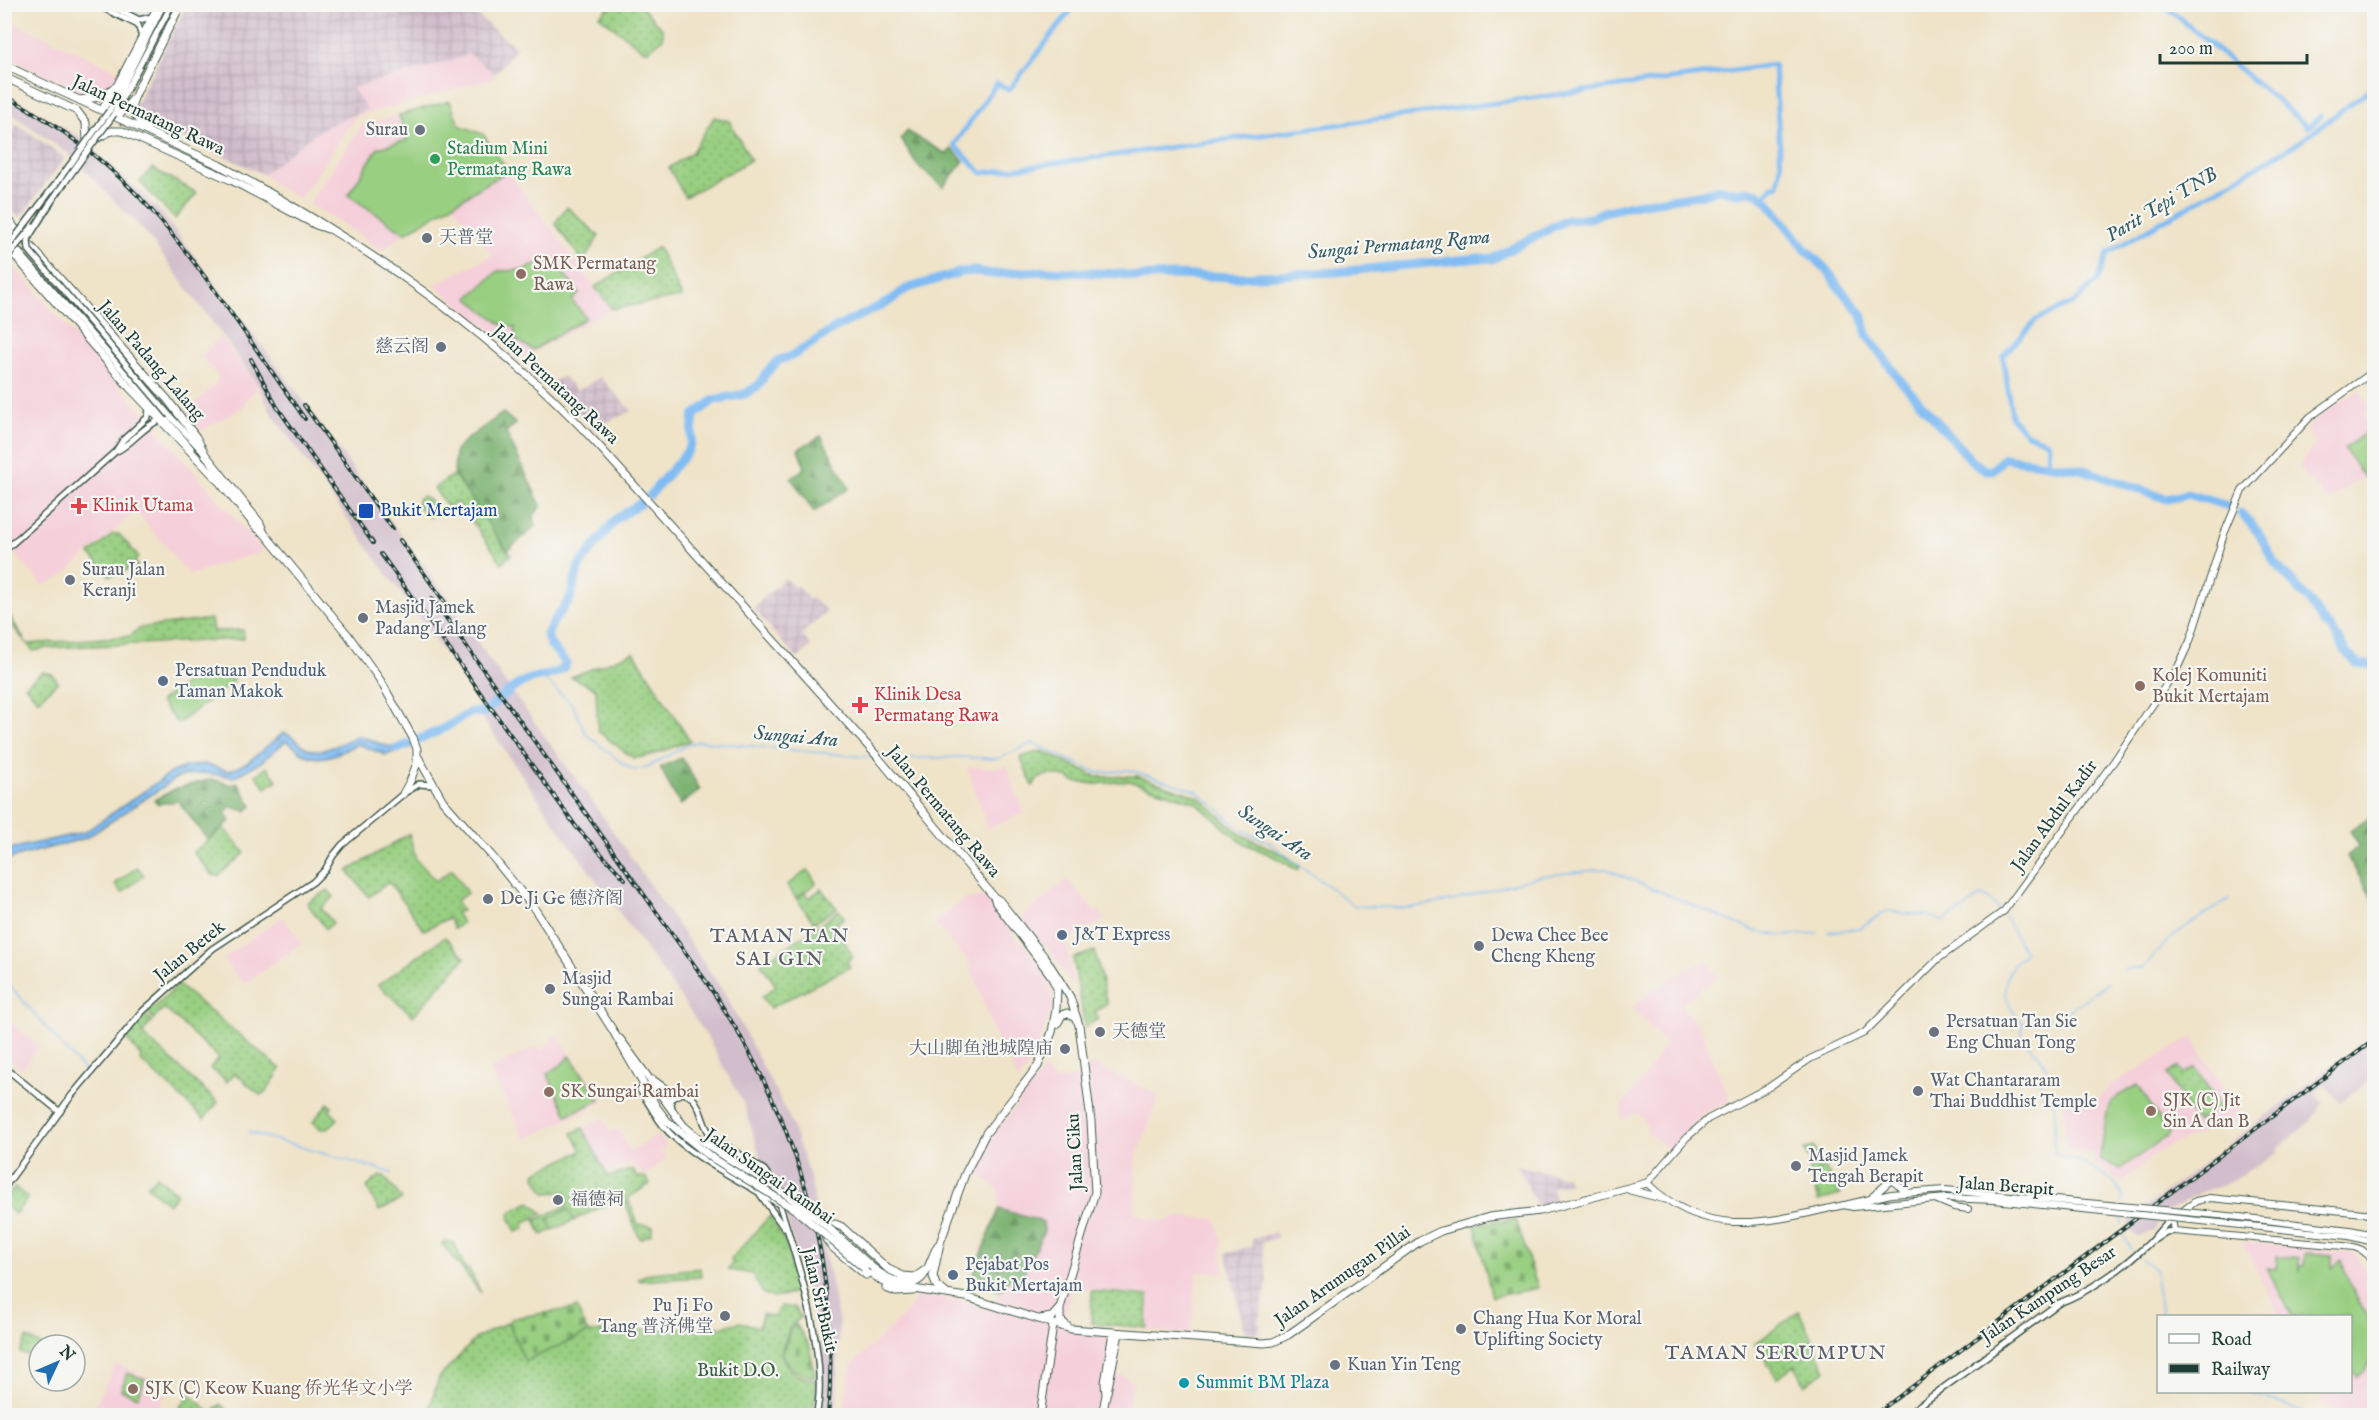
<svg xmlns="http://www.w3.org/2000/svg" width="2379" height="1420" font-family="'IM FELL English','Noto Serif SC',serif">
<defs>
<pattern id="industrial-grid" width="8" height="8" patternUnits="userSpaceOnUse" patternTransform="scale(1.5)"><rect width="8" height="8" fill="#d1bdcb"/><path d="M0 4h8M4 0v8" fill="none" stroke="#b3a3af"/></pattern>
<pattern id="grass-dots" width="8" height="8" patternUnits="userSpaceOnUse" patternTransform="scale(1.5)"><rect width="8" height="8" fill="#98cf81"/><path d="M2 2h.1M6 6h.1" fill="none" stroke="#7ba96a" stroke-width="1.8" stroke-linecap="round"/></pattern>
<pattern id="forest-firs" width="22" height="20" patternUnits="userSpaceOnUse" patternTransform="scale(1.5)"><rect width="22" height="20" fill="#7ab26f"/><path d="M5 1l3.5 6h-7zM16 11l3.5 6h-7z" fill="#63925c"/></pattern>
<pattern id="cemetery-stones" width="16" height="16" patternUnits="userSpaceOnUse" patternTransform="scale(1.5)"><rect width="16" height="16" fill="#98cf81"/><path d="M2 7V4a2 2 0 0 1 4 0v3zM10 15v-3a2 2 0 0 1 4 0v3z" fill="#7ba96a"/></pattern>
<pattern id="water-ripples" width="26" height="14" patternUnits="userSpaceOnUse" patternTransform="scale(1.5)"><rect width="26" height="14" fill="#80bcf3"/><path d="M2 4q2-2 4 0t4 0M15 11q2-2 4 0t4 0" fill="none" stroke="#689ac6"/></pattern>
</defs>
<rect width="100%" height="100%" fill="#f6f6f2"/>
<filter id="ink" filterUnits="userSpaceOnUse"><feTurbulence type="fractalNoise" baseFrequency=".0167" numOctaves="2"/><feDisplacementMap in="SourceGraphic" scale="12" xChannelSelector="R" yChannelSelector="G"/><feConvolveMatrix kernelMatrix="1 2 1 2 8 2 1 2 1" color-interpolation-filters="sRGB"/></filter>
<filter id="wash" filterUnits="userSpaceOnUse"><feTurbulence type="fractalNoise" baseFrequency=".008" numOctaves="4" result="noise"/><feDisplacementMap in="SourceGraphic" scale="24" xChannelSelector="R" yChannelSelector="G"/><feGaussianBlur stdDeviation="1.35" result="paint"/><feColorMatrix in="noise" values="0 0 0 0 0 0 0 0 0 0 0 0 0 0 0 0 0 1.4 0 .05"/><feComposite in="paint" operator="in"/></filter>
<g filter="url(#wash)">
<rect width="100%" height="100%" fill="#efe3c8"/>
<path fill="#f5cfda" d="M5,18L120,72L108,89L100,94L89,95L5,57Z
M468,53L495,74L491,79L355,117L300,199L275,185L263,174L321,129L366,110L352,88L461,58Z
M399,115L407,140L348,195L405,233L381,251L351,229L309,203L362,125Z
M508,171L612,309L523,357L434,285L493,255L452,204Z
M10,262L149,420L263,551L214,566L190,575L136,511L60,578L43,585L13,552L5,559L4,268Z
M221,336L258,388L249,396L242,408L201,431L186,412L215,385L219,377L201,356Z
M2359,390L2371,408L2363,414L2374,434V469L2328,501L2299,468L2303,460L2316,444L2306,430L2319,416Z
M1007,765L1024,813L988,829L967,767L1001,768Z
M1068,879L1095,912L1098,910L1106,919L1066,941L1074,986L1048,950L1022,919L1023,915Z
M985,896L1013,930L1016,941L1021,940L1050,981L1054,1004L1032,1062L1018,1080L1008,1056L1002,1053L967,958L963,956L934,922L966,899Z
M282,917L302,943L245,984L229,968L224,958Z
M1707,961L1718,977L1683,1002L1684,1010L1701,1029L1730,1101L1703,1114L1670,1151L1647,1132V1124L1637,1112L1621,1121L1622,1106L1650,1069L1665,1043L1632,1008L1654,989L1682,972Z
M4,1016L39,1046L22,1070L5,1055Z
M557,1034L604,1102L525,1139L490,1069L537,1046L541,1051Z
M2192,1037L2242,1118L2168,1146L2154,1155L2123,1182L2093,1164L2095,1154L2066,1148L2064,1100L2083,1098L2093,1105L2108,1087Z
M1087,1065H1095L1159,1095L1135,1162L1136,1189L1134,1212L1147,1218L1164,1221L1177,1217L1216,1219L1223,1246L1221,1251L1225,1273L1197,1272L1191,1334L1148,1330L1149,1294L1072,1288L1063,1321L1066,1325L1121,1332L1114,1375L1126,1377L1133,1382L1127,1415L843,1416L851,1366L908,1311L918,1294L960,1300L991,1309L1009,1278L1019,1282L1043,1222L999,1209L998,1189L973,1170L989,1141L1044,1069L1053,1080L1080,1077L1087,1072Z
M603,1118L610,1132L618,1129L630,1152L658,1135L667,1146L661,1150L667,1158L644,1176L633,1162L606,1173L583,1128Z
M2242,1242L2355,1253L2374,1287V1415H2343L2327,1407L2319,1392H2350V1316H2280Z
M116,1364L151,1378L158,1387L166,1391L156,1415H113L93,1409Z"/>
<path fill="url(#industrial-grid)" d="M186,5H464L517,48L495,74L468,53L461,58L352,88L367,109L321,129L263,174L143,119L136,105Z
M17,124L65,158L20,218L4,204L5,138Z
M564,377L577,391L600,377L632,411L602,424L595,429L547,383Z
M785,578L794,587L798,586L809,600L812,598L827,611L802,634L811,646L797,659L753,608Z
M1517,1165L1567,1177L1570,1183L1552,1187L1555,1204L1538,1207Z
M1276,1232L1277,1238L1262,1242L1267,1281L1260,1317V1333H1245L1226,1253L1253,1246L1252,1239Z"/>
<path fill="#d1bdcb" d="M4,94L80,137L161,212L299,395L440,588L505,682L592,801L725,994L790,1119L810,1177L839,1323L836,1415H817L820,1396L819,1332L774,1175L762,1162L744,1105L708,1038L676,991L566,839L483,719L475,696L270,411L259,387L223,336L145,232L70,155L18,118L5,111Z
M2374,1034V1077L2340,1102L2325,1085L2315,1092L2323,1103L2310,1122L2278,1148L2280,1152L2226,1184L2202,1192L2164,1213L2154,1231L2138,1236L2130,1232L2128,1221Z"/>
<path fill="url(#grass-dots)" stroke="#5c865a" stroke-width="1.5" d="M612,4L640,5L663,30V38L649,50H643L599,16Z
M714,117L729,121L751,160L685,197L669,168L692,152Z
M152,168L197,193L175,219L140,182Z
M567,207L599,236L583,262L555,223Z
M658,247L682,297L612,309L595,287Z
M454,474L511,555L502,563L458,502L448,508L434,488Z
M422,496C429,498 436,506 434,513L430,517L425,515L417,504L419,498Z
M113,534H119L139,557L134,562L138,566L110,576L90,554Z
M5,608L27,644L130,636L140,628L211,619L213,631L243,630L244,639L48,648L33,651L5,617Z
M634,652L690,741C670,747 653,757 633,758L598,731L596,689L571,677Z
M42,672L52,674L58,682L38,700L25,686Z
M1042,751L1097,777L1138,776L1199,797L1240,834L1276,851L1292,860L1299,867L1297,870L1275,857L1241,842L1195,802L1129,781L1096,784L1075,782L1066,777L1049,774L1038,779L1033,786L1020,757Z
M224,828L245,853L218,876L212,875L193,852Z
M409,834L416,859L436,881L452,869L467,893L456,901L462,911L456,912L462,923L454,929L449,918L424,930L389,882L369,897L348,871Z
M821,889L837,908L814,923L796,898L805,892L809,898Z
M328,890L334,897L321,908L333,923L326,929L307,903Z
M839,910L844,917L836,925L853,957L847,961L850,967L770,1008L762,997L776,986L761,964L817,927Z
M445,937L465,958L413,1016L378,985Z
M1095,951L1107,1004L1095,1012L1098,1019L1085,1027L1073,958Z
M178,985L281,1069L266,1092L260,1095L235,1073L227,1082L210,1068L219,1058L164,1008L154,1019L148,1013Z
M146,1016L152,1021L142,1034L218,1102L204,1119L140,1060L141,1057L126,1038Z
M2179,1067L2183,1074L2195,1067L2220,1107L2196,1122L2167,1074Z
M328,1103L332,1107L329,1110L338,1119L327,1129H321L313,1122Z
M583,1128L608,1177L633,1169L637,1177H645L650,1184L629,1197V1202L638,1224L653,1226L651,1234L640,1239L621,1193L603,1196L606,1205L542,1235L535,1220L566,1206L568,1203L566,1192L545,1193L535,1175L536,1172L580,1152L581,1149L572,1133Z
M157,1176L177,1194L168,1204L147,1186Z
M380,1176H384L402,1199L379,1211L367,1187Z
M15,1187L28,1198L15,1214L5,1204L4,1199Z
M530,1202L543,1213L524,1223V1229L516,1232L509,1217L512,1211Z
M770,1216L787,1245L797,1292L774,1298L763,1294L752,1274L728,1270L732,1263L731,1259Z
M447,1241L454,1243L466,1270L469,1269L481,1293L442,1244Z
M700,1268L701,1277L640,1281L638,1278L652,1273Z
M1092,1291L1148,1296L1147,1328L1091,1323Z
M780,1306L795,1308L801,1317L790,1327L781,1354C790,1374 795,1376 816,1381V1395L811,1415L427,1416L439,1378L476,1338L508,1322L525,1361L584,1333L714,1326L721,1327L740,1322L759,1327L762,1314L774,1317Z
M1799,1311L1826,1370L1805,1385L1795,1365L1777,1378L1755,1344Z
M27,1338L41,1345L39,1358L20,1353Z
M190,1394L212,1414L220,1404L232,1414L174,1415Z"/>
<path fill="url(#forest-firs)" stroke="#4c7852" stroke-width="1.5" d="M907,131L946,154L952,149L964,161L943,187L918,166L901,139Z
M503,413L516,424L506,432L541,506L533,517L536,526L507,551L454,474L455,451L467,439Z
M821,436L849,488L814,512L791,478L805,468L798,449Z
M682,758L700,790L681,805C671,792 669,782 660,767Z
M211,779L232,785L238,783L252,806L246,811L231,807L225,813L230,821L208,840L178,801L158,804L154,800L175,789Z
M2374,815V901L2347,856L2359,846L2350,831Z
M999,1209L1043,1222L1044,1231L1019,1283L1009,1279L1001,1291L971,1281Z"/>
<path fill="url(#cemetery-stones)" stroke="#5c865a" stroke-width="1.5" d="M1813,1147L1841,1195L1818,1201L1810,1174L1809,1159L1804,1150Z
M1516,1220L1538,1288L1492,1297L1475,1225L1497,1221Z
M577,1308L588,1333L525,1361L508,1322L513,1318Z
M796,1324L810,1348L815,1377C797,1374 790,1370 782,1354L791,1329Z"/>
<path fill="#98cf81" stroke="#5c865a" stroke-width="1.5" d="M450,101L459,125L483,134L508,171L405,233L348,195L378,148L407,140L399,115Z
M547,260L553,269L559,267L579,294L572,300L586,318L533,350L515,339V327H505L468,298L498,271L523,270Z
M2368,431L2374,439V471L2365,478L2344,449Z
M200,672L233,673V682L180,722H176L160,702Z
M267,767L277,780L266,788L256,775Z
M137,867L144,875L122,893L115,884Z
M808,870L816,883L796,898L787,885Z
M570,1056L600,1100L567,1115L547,1073L560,1066Z
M2138,1085L2168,1133L2167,1136L2120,1169L2100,1159L2107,1112C2112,1097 2125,1092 2138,1085Z
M568,1209L574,1220L553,1230L548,1219Z
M2305,1253L2332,1255V1268L2341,1260L2350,1285L2374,1330V1352L2364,1372L2357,1377L2351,1366L2350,1316H2292L2267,1268L2276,1269L2277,1256L2299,1259V1272L2300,1266H2304Z
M127,1373L145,1379L138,1397L121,1390Z"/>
<path fill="url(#water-ripples)" stroke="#507c94" stroke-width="1.5" d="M283,733C294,734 298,744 307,748C320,756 344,742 357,736C376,738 385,754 408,742L410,748L385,755L358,744C343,751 323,763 306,755C299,752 293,744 286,741L261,762L234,777L202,773L178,777L86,838L5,860V850L85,832L172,772L185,767L204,764L229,771L247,763Z"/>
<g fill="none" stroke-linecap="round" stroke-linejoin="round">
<path stroke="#80bcf3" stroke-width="1.5" d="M120,4L141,15L150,13L154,4
M542,677L572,704L586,734L622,763L634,770C658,767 675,747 699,741L876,758
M884,759L961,757L997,759L1032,743L1098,773L1130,770L1197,791L1243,831L1267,841L1355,906L1408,908L1456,900L1540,876L1606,869L1757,932L1783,936L1817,933
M2004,915L2025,953C2021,959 2015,961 2012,967C1999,987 2007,1008 2023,1023
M1828,932L1859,928L1887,911L1929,916L1942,921L1963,910L1978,897L1985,896L2001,911
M2123,971L2131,968H2144C2164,938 2199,918 2229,899
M4,979L86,1073
M2108,983C2075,1004 2066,1020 2023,1024C2019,1044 2031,1044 2040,1057C2043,1061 2045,1066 2048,1071L2040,1082V1093L2052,1098C2060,1117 2049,1136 2056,1154L2082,1162L2115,1183L2123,1196L2122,1204
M248,1132L392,1173
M2121,1215L2122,1225
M2124,1236L2132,1250
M2141,1259L2155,1269L2162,1316
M2248,1392L2302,1411"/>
<path stroke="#80bcf3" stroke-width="5" d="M1078,4L1074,6L1009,90L997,83L954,145L982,173L1774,65L1781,165L1778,186H1773L1767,193
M1079,4L1085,9L1088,4
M2163,4L2308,127L2321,116
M2047,465L2049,446L2048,442L2027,434L2012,418L2003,356L2036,320L2075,302L2097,281L2108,253L2301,141L2374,86"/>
<path stroke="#80bcf3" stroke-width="9" d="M650,495L687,452L691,444L694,415L714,400L745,394L759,385L766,373L779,360L792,356L837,327L890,301L906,289L961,272L976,271L992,274L1045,271L1121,274L1137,277L1171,275L1239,277L1336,272L1479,258L1492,259L1566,220L1591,218L1603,212L1637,204L1703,194L1719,189L1738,193L1749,191L1758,193L1768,202L1805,249L1829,272L1836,284L1862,314L1867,335L1900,380L1971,460L1986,471L1992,470L2004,458L2081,469L2167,499L2188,494L2228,506
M2241,513L2258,532L2274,562L2311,603L2323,622L2331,628L2347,653L2356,663L2363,665L2374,664
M397,749L441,730L471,712L484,713C497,702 512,686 527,680C540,675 558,677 566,664L550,644L547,635L553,622L570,599L579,566L616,519L642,502"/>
</g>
</g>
<g filter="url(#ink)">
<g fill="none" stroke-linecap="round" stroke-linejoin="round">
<defs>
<path id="tertiary" d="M95,4L138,25L142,37
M108,4L139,20L152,17
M109,111L117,98L164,4
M114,114L172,4
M61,177L70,165
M13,245L191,448
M4,271L8,268
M170,416L203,452
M117,451C133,443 143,426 160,420
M4,551L116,451L123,440L148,417L149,409
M4,1067L60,1112
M640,1090C649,1103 656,1118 666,1129C689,1156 748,1185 779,1204
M667,1092C706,1089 696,1118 712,1137L764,1170L771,1179C791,1239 831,1356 816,1416
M672,1108L670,1099L680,1094
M4,1188L72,1095L143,1011L212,949L313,882L325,870L333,856L342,845L403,794L419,784L432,785
M760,1194L784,1228
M2154,1240L2166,1232L2174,1231
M1905,1416L2059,1303C2090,1291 2122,1269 2146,1246C2156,1238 2161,1226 2172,1219"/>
<path id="secondary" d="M1873,1196L1891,1180L1906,1191
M1946,1198L1853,1207L1844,1205C1772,1221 1707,1242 1647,1183L1686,1138L1708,1119L1769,1087L1810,1059L1864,1033L1938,959L2004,911L2114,761L2177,669L2190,641L2224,534L2242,491L2310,417L2374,371
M1935,1199L1954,1207L1968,1209
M1845,1205L1891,1194L1945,1190
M2374,1216L2364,1213L2210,1198L2196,1201L2172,1219L2174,1231L2354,1247L2362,1250L2374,1260
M2350,1230L2374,1235
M2349,1236L2374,1242"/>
<path id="primary" d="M4,65L219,165C358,239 492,329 599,446L877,756L994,897L996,903L1050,974L1057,988L1056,1009L1052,1032L1038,1066L986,1133L965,1174L940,1243L933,1276L936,1285L946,1293
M4,77L77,111L86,123L87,141
M80,100L99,97L117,86L159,4
M102,110L115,89
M118,117L133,99
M147,129C141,122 133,116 132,106C131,98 174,19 181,4
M98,138L111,131H122L231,180L316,225L328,229
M4,216L167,399L196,437L205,454L260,523L264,533L348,635L380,680L413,738L417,749V763L411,779L403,794
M4,235L11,232L12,223
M4,243L130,388L217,479L257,528L264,533
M418,757L443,801L491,855L534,908L612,1029L657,1108L667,1121L680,1132
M994,897L999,900L1046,959L1070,997L1079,1025L1091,1121L1095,1192L1060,1308V1320L1067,1326
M1057,1024L1062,1015L1067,1013L1074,1017L1078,1022
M620,1039L683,1125
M653,1080L668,1091
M1630,1190L1665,1199
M864,1268L883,1282L894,1286L966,1297L1071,1329L1264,1343L1273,1342L1288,1335L1420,1241L1441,1231L1489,1217L1540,1211L1647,1183
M873,1268C885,1278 912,1293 924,1275C930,1266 932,1255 938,1245
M866,1275L831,1246L826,1239L825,1232L829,1226L835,1224L842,1227L888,1269L903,1276L915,1277L927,1269
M886,1288L896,1292L913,1291
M1040,1319L1052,1317L1060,1308
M1107,1392L1119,1333
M1040,1416L1053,1325
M1102,1416L1106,1395L1105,1383L1113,1332"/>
</defs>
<use href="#tertiary" stroke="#3e564a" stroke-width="8"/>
<use href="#secondary" stroke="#3e564a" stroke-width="8"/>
<use href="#primary" stroke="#3e564a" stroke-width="9"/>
<use href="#tertiary" stroke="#fff" stroke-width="5"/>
<use href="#secondary" stroke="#fff" stroke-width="6"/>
<use href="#primary" stroke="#fff" stroke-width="7"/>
<defs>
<path id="rail" d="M4,95C61,126 112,165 154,213C208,275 257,352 305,419
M251,359L277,407L373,543
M304,405L393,529
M400,540L446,604
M381,554L577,828L625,879
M432,598L705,980C794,1110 842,1257 828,1416
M1873,1416L2374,1040"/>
</defs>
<use href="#rail" stroke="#1f3d34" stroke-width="4"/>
<use href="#rail" stroke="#f6f6f2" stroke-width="1.5" stroke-dasharray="4.5" stroke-linecap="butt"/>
<defs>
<path id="tertiary-bridge" d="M70,165L109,111
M51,202L30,235L28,240L29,250L170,416
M50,203L114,114
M4,252L61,177
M4,261L32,227"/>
<path id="secondary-bridge" d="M1945,1190L2239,1217L2350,1230
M1946,1198L1994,1200L2349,1236"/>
<path id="primary-bridge" d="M683,1125C714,1153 750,1170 784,1193C816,1215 844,1242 873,1268
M680,1132L711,1157L796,1210L864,1268"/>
</defs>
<use href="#tertiary-bridge" stroke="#3e564a" stroke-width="8" stroke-linecap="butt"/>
<use href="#secondary-bridge" stroke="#3e564a" stroke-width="8" stroke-linecap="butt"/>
<use href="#primary-bridge" stroke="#3e564a" stroke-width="9" stroke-linecap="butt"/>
<use href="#tertiary-bridge" stroke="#fff" stroke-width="5"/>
<use href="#secondary-bridge" stroke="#fff" stroke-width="6"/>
<use href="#primary-bridge" stroke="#fff" stroke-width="7"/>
</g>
</g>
<g fill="#6b7280" stroke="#f6f6f2" stroke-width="2">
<circle cx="420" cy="130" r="6"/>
<circle cx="427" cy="238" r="6"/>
<circle cx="441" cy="347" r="6"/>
<circle cx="70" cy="580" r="6"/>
<circle cx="363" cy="618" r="6"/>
<circle cx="488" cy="899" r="6"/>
<circle cx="1479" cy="946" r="6"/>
<circle cx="550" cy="989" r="6"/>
<circle cx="1100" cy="1032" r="6"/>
<circle cx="1934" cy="1032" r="6"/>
<circle cx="1065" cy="1049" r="6"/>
<circle cx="1918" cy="1091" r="6"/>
<circle cx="1796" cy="1166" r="6"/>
<circle cx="558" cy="1200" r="6"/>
<circle cx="725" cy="1316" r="6"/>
<circle cx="1461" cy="1329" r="6"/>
<circle cx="1335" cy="1365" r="6"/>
</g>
<circle fill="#2e9e5b" stroke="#f6f6f2" stroke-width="2" cx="435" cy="159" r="6"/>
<g fill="#8d6e63" stroke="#f6f6f2" stroke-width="2">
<circle cx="521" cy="274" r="6"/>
<circle cx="2140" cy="686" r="6"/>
<circle cx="549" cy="1092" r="6"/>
<circle cx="2151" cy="1111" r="6"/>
<circle cx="133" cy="1389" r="6"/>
</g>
<g fill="#e0444e" stroke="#f6f6f2" stroke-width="2">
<path d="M76 497h6v6h6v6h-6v6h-6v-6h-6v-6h6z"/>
<path d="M857 696h6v6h6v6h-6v6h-6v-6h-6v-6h6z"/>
</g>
<rect fill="#1a4fb4" stroke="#f6f6f2" stroke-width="2" x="358" y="503" width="16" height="16" rx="3"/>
<g fill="#5c6f8a" stroke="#f6f6f2" stroke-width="2">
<circle cx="163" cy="681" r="6"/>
<circle cx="1062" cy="935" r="6"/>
<circle cx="953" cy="1275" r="6"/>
</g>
<circle fill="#0f9aa8" stroke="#f6f6f2" stroke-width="2" cx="1184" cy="1383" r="6"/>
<g text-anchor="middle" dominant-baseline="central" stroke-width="4.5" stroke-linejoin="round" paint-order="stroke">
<g font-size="18" fill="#1f3d34" stroke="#f6f6f2">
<text transform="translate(148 116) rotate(25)">Jalan Permatang Rawa</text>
<text transform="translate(151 361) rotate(49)">Jalan Padang Lalang</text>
<text transform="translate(555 385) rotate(43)">Jalan Permatang Rawa</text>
<text transform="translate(943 812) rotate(50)">Jalan Permatang Rawa</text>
<text transform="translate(2055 816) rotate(-54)">Jalan Abdul Kadir</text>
<text transform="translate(190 952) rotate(-39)">Jalan Betek</text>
<text transform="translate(1076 1152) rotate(-93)">Jalan Ciku</text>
<text transform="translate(769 1177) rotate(35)">Jalan Sungai Rambai</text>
<text transform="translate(2006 1187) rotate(4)">Jalan Berapit</text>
<text transform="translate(1343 1277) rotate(-35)">Jalan Arumugan Pillai</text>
<text transform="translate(2049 1295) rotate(-34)">Jalan Kampung Besar</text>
<text transform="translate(819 1300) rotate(77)">Jalan Sri Bukit</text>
</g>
<g font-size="18" fill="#5b616d" stroke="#f6f6f2" text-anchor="start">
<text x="408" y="130" text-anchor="end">Surau</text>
<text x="439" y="238">天普堂</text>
<text x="429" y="347" text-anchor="end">慈云阁</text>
<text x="82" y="570">Surau Jalan<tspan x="82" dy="21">Keranji</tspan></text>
<text x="375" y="608">Masjid Jamek<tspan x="375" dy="21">Padang Lalang</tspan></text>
<text x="500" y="899">De Ji Ge 德济阁</text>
<text x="1491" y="936">Dewa Chee Bee<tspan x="1491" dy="21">Cheng Kheng</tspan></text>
<text x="562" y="979">Masjid<tspan x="562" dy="21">Sungai Rambai</tspan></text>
<text x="1946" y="1022">Persatuan Tan Sie<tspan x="1946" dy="21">Eng Chuan Tong</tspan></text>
<text x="1112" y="1032">天德堂</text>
<text x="1053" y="1049" text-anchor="end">大山脚鱼池城隍庙</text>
<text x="1930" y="1081">Wat Chantararam<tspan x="1930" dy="21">Thai Buddhist Temple</tspan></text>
<text x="1808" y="1156">Masjid Jamek<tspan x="1808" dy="21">Tengah Berapit</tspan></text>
<text x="570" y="1200">福德祠</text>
<text x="713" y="1306" text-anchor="end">Pu Ji Fo<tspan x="713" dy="21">Tang 普济佛堂</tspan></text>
<text x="1473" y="1319">Chang Hua Kor Moral<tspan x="1473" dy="21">Uplifting Society</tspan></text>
<text x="1347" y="1365">Kuan Yin Teng</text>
</g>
<g font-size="18" fill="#27864d" stroke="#f6f6f2" text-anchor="start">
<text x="447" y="149">Stadium Mini<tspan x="447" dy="21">Permatang Rawa</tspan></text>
</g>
<g font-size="18" fill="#785e54" stroke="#f6f6f2" text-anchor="start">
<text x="533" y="264">SMK Permatang<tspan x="533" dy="21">Rawa</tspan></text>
<text x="2152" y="676">Kolej Komuniti<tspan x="2152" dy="21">Bukit Mertajam</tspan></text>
<text x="561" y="1092">SK Sungai Rambai</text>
<text x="2163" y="1101">SJK (C) Jit<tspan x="2163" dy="21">Sin A dan B</tspan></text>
<text x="145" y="1389">SJK (C) Keow Kuang 侨光华文小学</text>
</g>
<g font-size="18" fill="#be3a42" stroke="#f6f6f2" text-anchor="start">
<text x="92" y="506">Klinik Utama</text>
<text x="874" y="695">Klinik Desa<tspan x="874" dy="21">Permatang Rawa</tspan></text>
</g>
<g font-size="18" fill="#164399" stroke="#f6f6f2" text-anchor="start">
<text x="380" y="511">Bukit Mertajam</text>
</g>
<g font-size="18" fill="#4e5e75" stroke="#f6f6f2" text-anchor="start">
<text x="175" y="671">Persatuan Penduduk<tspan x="175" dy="21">Taman Makok</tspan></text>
<text x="1074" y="935">J&amp;T Express</text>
<text x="965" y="1265">Pejabat Pos<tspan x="965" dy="21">Bukit Mertajam</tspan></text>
</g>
<g font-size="18" fill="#375a43" stroke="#f6f6f2">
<text x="738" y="1371">Bukit D.O.</text>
</g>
<g font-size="18" fill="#0d838f" stroke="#f6f6f2" text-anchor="start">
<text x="1196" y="1383">Summit BM Plaza</text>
</g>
<g font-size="20" font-style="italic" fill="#375d64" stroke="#f6f6f2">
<text transform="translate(2162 205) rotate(-31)">Parit Tepi TNB</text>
<text transform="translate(1399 245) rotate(-5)">Sungai Permatang Rawa</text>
<text transform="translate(796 737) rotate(5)">Sungai Ara</text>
<text transform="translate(1275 833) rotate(34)">Sungai Ara</text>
</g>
<g font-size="20" letter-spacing="1.5" fill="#5a5b65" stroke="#f6f6f2">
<text x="780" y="936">TAMAN TAN<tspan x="780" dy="23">SAI GIN</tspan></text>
<text x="1776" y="1353">TAMAN SERUMPUN</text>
</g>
</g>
<rect width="2379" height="1420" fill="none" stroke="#f6f6f2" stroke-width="24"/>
<rect x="2157" y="1315" width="195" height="78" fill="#f6f6f2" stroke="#a0aca6" stroke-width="1.5"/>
<rect x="2169" y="1334" width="30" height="9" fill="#ffffff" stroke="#a0aca6" stroke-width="1.5"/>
<text x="2211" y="1345" font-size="18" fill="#1f3d34">Road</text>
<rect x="2169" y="1364" width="30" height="9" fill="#1f3d34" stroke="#a0aca6" stroke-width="1.5"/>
<text x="2211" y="1375" font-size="18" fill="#1f3d34">Railway</text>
<g transform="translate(57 1363) rotate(46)"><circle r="28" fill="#f6f6f2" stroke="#a0aca6" stroke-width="1.5"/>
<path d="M0-4.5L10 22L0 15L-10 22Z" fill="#1f6fb2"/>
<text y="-9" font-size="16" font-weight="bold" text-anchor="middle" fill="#1f3d34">N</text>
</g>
<path d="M2160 54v9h147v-9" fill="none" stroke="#1f3d34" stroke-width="3"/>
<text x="2169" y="54" font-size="18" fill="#1f3d34" stroke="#f6f6f2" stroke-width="4.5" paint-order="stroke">200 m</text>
</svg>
